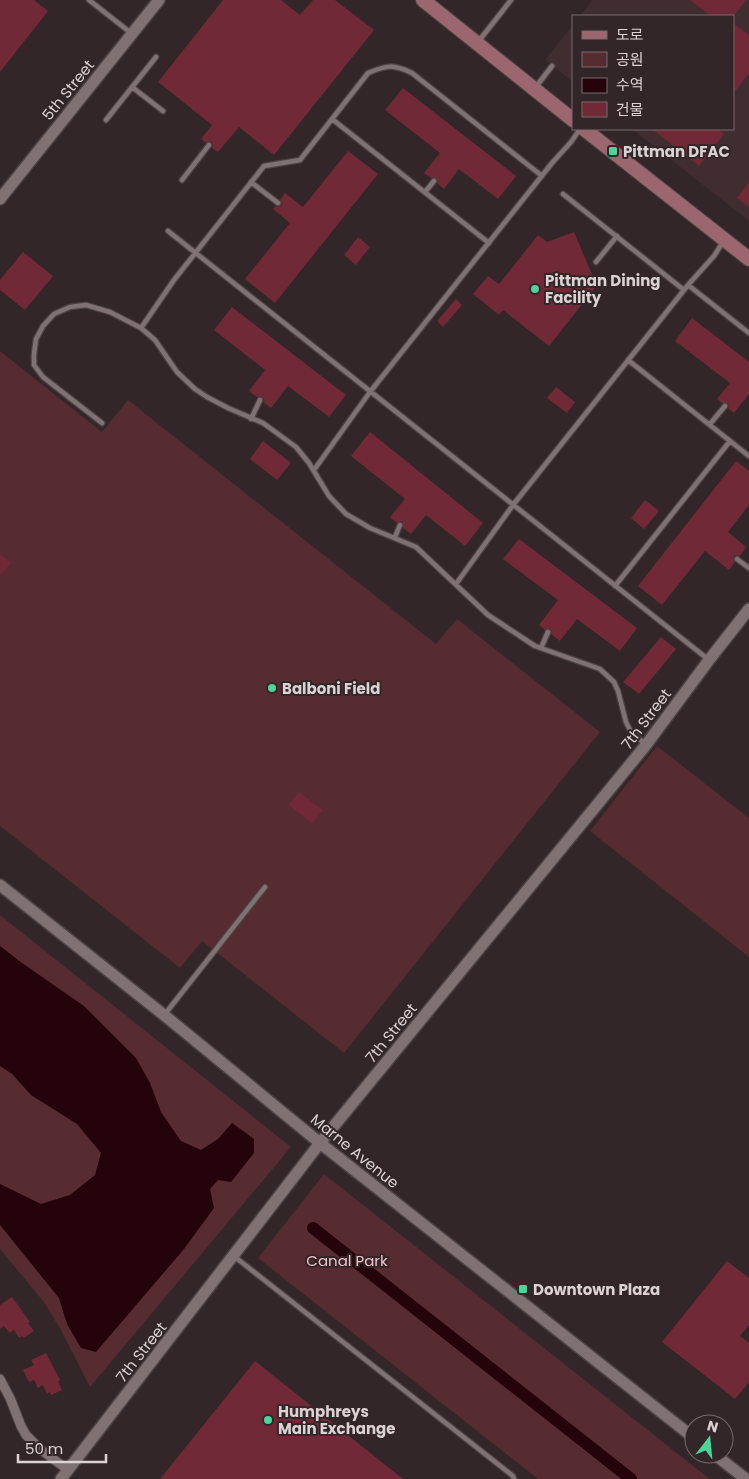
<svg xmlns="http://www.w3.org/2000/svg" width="749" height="1479" font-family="Poppins,'Noto Sans KR',sans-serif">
<rect width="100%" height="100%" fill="#322628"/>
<path fill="#402d30" d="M593,0H749V221L632,129H733V16H580Z
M573,25V82L545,60Z"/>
<path fill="#562b32" d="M0,351L102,432L128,400L436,644L457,619L600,732L344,1053L202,941L180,968L0,826Z
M657,746L749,818V957L590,831Z
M0,915L291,1147L90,1387L61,1330L43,1301L0,1249Z
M324,1174L692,1465L710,1479H538L258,1258Z"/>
<path fill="#25030a" d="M0,946L22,963L84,1006L136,1058L150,1083L161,1112L181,1141L201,1150L218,1139L232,1123L254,1139V1153L231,1182L218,1180L210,1189L214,1208L184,1249L96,1352L81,1348L67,1324L59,1298L0,1225V1184L41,1204L70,1195L95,1175L101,1153L77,1124L31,1095L12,1074L0,1066Z"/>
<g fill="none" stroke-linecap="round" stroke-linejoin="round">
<path stroke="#25030a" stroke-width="12" d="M313,1228L631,1479"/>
</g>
<path fill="#712937" d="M0,0H34L48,11L0,72Z
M223,0H281L300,15L313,0H335L374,30L274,155L239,127L218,152L212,148L213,145L212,142L209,141L206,143L201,139L212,125L158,82Z
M690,0H746L734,16H711Z
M733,23L749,35V73L733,94Z
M403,88L516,176L498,199L459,169L444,189L437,183L438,180L436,178H431L424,173L440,153L385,110Z
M652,129H718L724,134L699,166Z
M348,151L378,174L275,303L245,279L290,223L273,209L275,206L278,207L281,206L282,203L280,200L285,193L303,207Z
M749,182V207L737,198Z
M574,232L594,279L599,283L549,346L503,310L499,315L473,294L488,276L499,284L538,235L547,242Z
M358,237L370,247L356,265L344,255Z
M23,252L53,276L25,310L0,290V280Z
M456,299L462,305L443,327L437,321Z
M232,307L346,395L329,417L288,386L271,408L263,402L264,399L262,397H257L249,391L265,370L214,330Z
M692,318L749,362V394L734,413L728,408L729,405L727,403H722L717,399L730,383L675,341Z
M556,387L575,402L567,413L547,398Z
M370,432L483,523L465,546L426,515L411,534L403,528V522L400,521L397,523L390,517L405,499L351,456Z
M263,441L291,463L277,480L250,459Z
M736,461L749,471V505L728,532L746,547L740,556L737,555L734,556L733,559L735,562L729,570L705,551L662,605L638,586Z
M645,500L659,511L644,529L631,518Z
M519,539L637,628L620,651L577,619L560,641L551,634L552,631L550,629L545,630L539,625L558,600L503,559Z
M0,554L11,563L0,576Z
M661,637L676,649L639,694L623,682Z
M299,792L323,810L312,823L289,805Z
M727,1261L749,1278V1325L740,1336L749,1343V1382L735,1399L662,1342Z
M12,1297L30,1322L28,1323L34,1331L24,1338L22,1336L19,1338L14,1330L10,1333L4,1326L0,1329V1305Z
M46,1353L60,1380L58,1381L62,1390L51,1395L50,1392L47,1394L43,1385L38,1388L34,1380L29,1382L23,1370L34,1365L31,1360Z
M255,1361L403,1479H160Z"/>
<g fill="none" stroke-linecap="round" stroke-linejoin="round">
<defs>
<path id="service" d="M89,0L131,33
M478,42L511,0
M132,87L163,111
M535,88L552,66
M332,119L489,243
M106,120L156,57
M182,180L209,145
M251,182L278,203
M425,192L434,181
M563,194L684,290
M168,231L709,660
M596,262L617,236
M688,285L749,333
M141,328L174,280L264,166L300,160L368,73C387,65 393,64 412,73L542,176
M628,360L749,456
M251,419L260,400
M102,423L43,377L34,365V354L36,339L43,326L54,314L70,307L86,305L110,312L141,328L155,340L177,372L195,389L207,397L228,408L263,423L296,447L309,463L329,496L346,514L370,528L416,547L488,615L535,646L600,669L614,682L618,691L626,722L631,732L645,744
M710,424L725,406
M314,470L370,392L552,163L571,142L580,129
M395,537L400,525
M737,559L749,568
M456,584L513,505L688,285L714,256L723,242
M615,586L730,441
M541,648L548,632
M165,1014L265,887
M235,1257L513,1476L514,1479"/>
<path id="minor" d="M0,1379L10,1398L21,1426L26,1435L40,1449L68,1470"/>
<path id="tertiary" d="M0,199L159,0
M0,885L164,1015L320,1143L694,1438
M714,1454L746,1479
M61,1479L320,1143L646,745L709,660L749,609"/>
<path id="secondary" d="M423,0L573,120
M584,129L749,259"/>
</defs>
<use href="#service" stroke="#4c4243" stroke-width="7"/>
<use href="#minor" stroke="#4c4243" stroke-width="11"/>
<use href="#tertiary" stroke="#4c4243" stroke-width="14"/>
<use href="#secondary" stroke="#4c4243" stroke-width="16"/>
<use href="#service" stroke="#807173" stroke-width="4.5"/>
<use href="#minor" stroke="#807173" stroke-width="9"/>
<use href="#tertiary" stroke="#807173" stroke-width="11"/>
<use href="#secondary" stroke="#9c6671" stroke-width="14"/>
</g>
<g fill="#4ed39a" stroke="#322628" stroke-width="2">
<rect x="608" y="146" width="10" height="10" rx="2.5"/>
<circle cx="535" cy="289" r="5"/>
<circle cx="272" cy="688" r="5"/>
<rect x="518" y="1284" width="10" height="10" rx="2.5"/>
<circle cx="268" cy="1420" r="5"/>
</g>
<g text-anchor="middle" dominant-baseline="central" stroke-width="4" stroke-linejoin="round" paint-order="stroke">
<g font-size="15" fill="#dbd3d3" stroke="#322628">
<text transform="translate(68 90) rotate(-51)">5th Street</text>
<text transform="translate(646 719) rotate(-53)">7th Street</text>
<text transform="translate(391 1033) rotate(-51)">7th Street</text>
<text transform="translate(355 1151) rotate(39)">Marne Avenue</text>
<text transform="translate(141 1352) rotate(-52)">7th Street</text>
</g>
<g font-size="15" font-weight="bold" fill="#dbd3d3" stroke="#322628" text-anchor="start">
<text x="623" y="151">Pittman DFAC</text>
<text x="545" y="280">Pittman Dining<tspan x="545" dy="17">Facility</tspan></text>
<text x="282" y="688">Balboni Field</text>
<text x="533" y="1289">Downtown Plaza</text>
<text x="278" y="1411">Humphreys<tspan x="278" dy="17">Main Exchange</tspan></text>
</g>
<g font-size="15" fill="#f1c3c7" stroke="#322628">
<text x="347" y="1260">Canal Park</text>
</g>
</g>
<rect x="572" y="15" width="162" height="115" fill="#322628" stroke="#766b6c"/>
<rect x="582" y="31" width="25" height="8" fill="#9c6671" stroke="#766b6c"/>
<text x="616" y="40" font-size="15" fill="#dbd3d3">도로</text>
<rect x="582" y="52" width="25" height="15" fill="#562b32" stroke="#766b6c"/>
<text x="616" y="65" font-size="15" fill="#dbd3d3">공원</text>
<rect x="582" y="78" width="25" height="15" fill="#25030a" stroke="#766b6c"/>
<text x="616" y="90" font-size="15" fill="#dbd3d3">수역</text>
<rect x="582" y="102" width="25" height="15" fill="#712937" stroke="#766b6c"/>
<text x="616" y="115" font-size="15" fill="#dbd3d3">건물</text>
<g transform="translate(709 1439) rotate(16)"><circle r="24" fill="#322628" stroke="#766b6c"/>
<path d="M0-4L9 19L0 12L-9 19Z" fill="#4ed39a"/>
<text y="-8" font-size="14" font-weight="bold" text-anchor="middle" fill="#dbd3d3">N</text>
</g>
<path d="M18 1454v8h88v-8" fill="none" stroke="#dbd3d3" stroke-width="2.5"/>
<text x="25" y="1454" font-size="15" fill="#dbd3d3" stroke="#322628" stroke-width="4" paint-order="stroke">50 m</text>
</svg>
